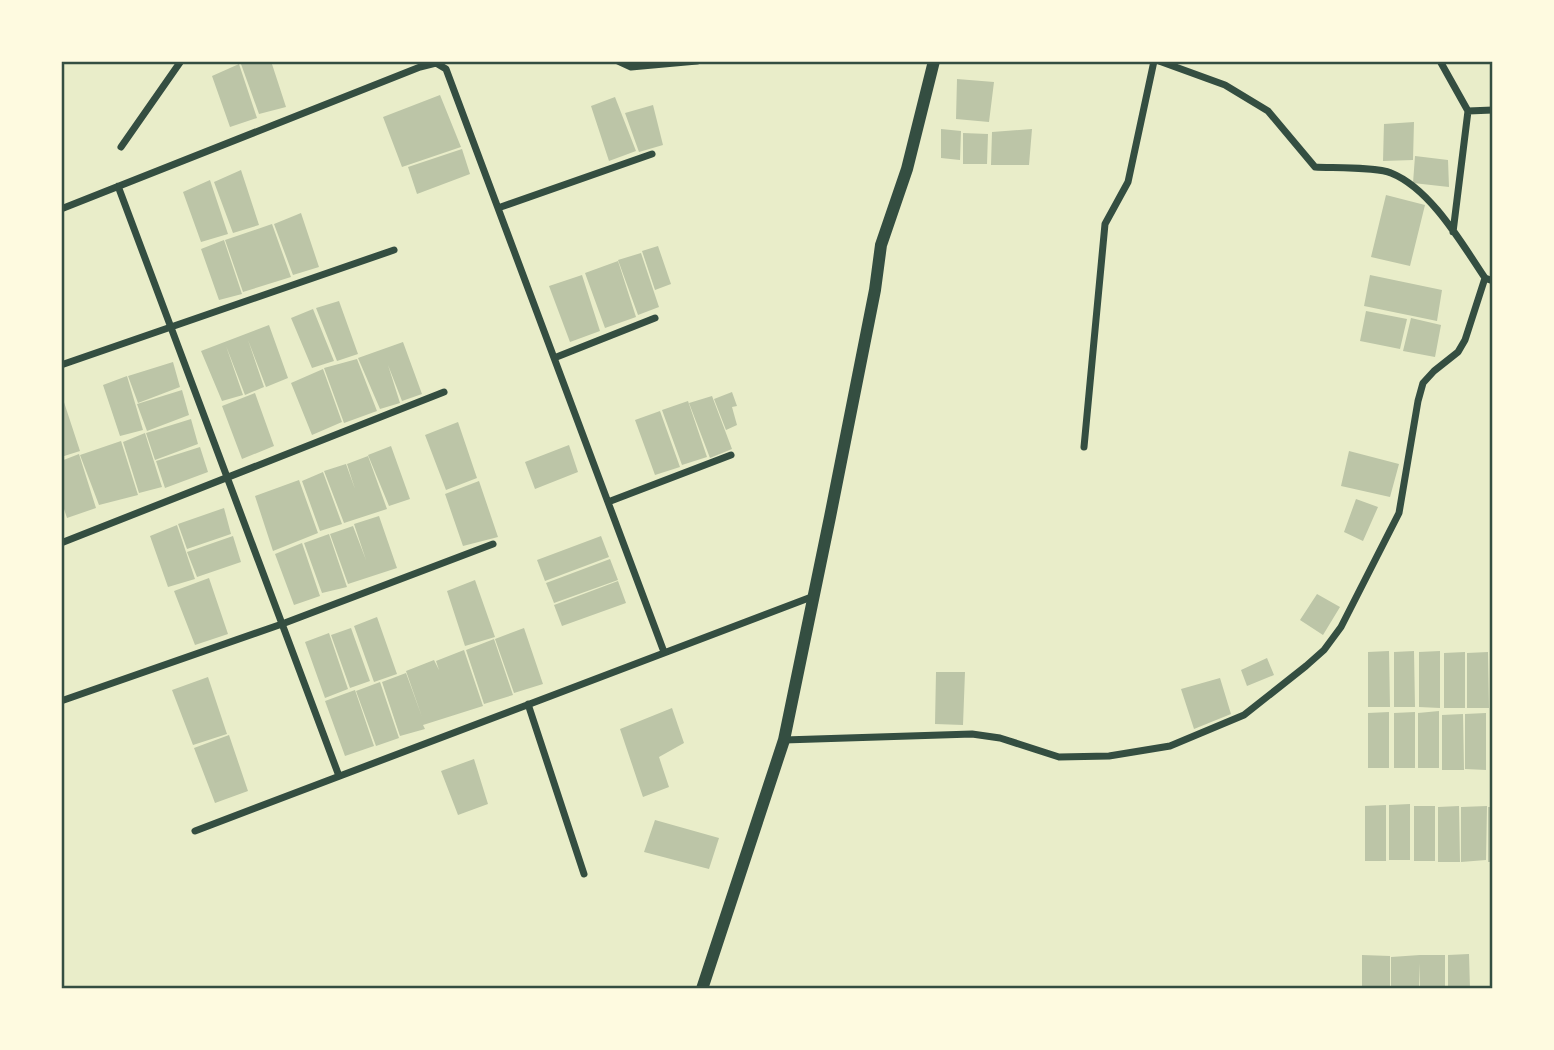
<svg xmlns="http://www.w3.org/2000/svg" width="1554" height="1050" font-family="Barlow,sans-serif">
<rect width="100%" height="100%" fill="#e9edc9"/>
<path fill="#bcc5a7" d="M248,61H271L286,107L259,114L241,64Z
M239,64L257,118L230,127L212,76Z
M957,79L994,82L989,122L956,119Z
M440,95L461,147L402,167L383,117Z
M615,97L636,151L609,161L591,106Z
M653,105L663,145L639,152L625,113Z
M1414,122L1413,160L1383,161L1384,124Z
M941,129L961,131L960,160L941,158Z
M1032,129L1029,165H991L992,132Z
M963,133L988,134L987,164H963Z
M462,149L470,174L417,194L408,167Z
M1415,156L1448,160L1449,187L1413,183Z
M241,170L259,225L233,233L214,182Z
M210,180L228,234L201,242L183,192Z
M1386,195L1425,205L1410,266L1371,257Z
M301,213L319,267L293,275L274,224Z
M272,224L291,277L243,292L225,240Z
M224,240L242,294L219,300L201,249Z
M658,246L671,284L655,290L642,251Z
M641,253L659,307L638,315L618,260Z
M618,261L636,317L605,328L585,273Z
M582,275L600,331L570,342L549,286Z
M1370,275L1442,290L1437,321L1364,306Z
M339,301L358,354L337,361L316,308Z
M313,309L334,361L312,368L291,318Z
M1366,311L1407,319L1400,349L1360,341Z
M1411,318L1441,325L1435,357L1403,351Z
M269,325L288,378L266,387L248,340L264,387L245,395L226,346L243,395L222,401L201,351Z
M403,342L422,394L402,401L388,365L400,403L380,409L358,358Z
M357,359L377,411L344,423L324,368Z
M173,362L180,387L138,403L128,376Z
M323,369L342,422L312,435L291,383Z
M127,376L143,430L120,436L103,385Z
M182,390L189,415L147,431L137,404Z
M732,392L737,406L732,407L737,425L726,430L714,399Z
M61,393L80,451L61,457Z
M255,393L274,446L242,459L222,406Z
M712,396L732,449L710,458L689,403Z
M688,401L707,457L682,465L662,410Z
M660,411L680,467L655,475L635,420Z
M191,419L198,444L155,460L146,433Z
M458,422L477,478L446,490L425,435Z
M145,433L162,487L139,493L123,442Z
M121,441L138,495L99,505L80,455Z
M569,445L578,472L535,489L525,462Z
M391,446L410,499L389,506L368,455Z
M200,447L208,472L165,488L156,461Z
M1349,451L1399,464L1390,497L1341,486Z
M79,454L96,508L67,518L61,500V461Z
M368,456L387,509L344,523L324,471L346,464L355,489L347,464Z
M323,472L342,524L320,531L302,481Z
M299,480L318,533L273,551L255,496Z
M479,481L498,537L463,546L445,494Z
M1356,499L1378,507L1363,541L1344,532Z
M224,508L231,534L187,549L178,524Z
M379,516L397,568L348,584L330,534L353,526L366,560L354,524Z
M177,525L195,579L168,587L150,536Z
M329,534L347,587L322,593L304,543Z
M233,536L241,562L197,577L187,552Z
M601,536L609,557L545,581L537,560Z
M302,543L320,596L294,605L275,554Z
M610,559L618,580L554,603L546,583Z
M209,578L228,634L195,645L174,591Z
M475,580L495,637L465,646L447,591Z
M618,581L626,603L562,626L554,605Z
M1317,594L1340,607L1323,635L1300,620Z
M377,617L397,674L374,682L354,626Z
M351,628L370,681L350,688L331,635Z
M524,628L543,684L514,693L495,639Z
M329,633L348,689L325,698L305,642Z
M494,639L513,695L484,704L466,650Z
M464,650L483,706L423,725L425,729L400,736L382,682L406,673L422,717L406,671L434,660L439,670L436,661Z
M1389,651L1390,707H1368V652Z
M1414,651L1415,707H1394V652Z
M1440,651V708L1419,707V652Z
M1465,652V708H1444V653Z
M1488,652L1489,708H1467V653Z
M1267,658L1274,675L1247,686L1241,670Z
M936,672H965L963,725L935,724Z
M208,677L227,734L193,745L172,690Z
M1220,678L1231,714L1194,729L1181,689Z
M380,682L399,738L376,746L356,691Z
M355,690L374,746L345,756L325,701Z
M672,708L684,743L659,757L669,787L643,797L620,729Z
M1439,711V768H1418V713Z
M1389,712V768H1368V713Z
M1415,712V768H1394V713Z
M1486,713V770L1465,769V714Z
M1463,714L1464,770H1442V715Z
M229,735L248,791L215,803L194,748Z
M474,759L488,804L458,815L441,771Z
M1410,804V860H1389V805Z
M1386,805V861H1365V806Z
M1414,806H1435V861H1414Z
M1459,806L1460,862H1438V807Z
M1487,806L1486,860L1461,862V807Z
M1488,807H1493V862H1488Z
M655,820L719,838L709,869L644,852Z
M1469,954L1470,989H1448V955Z
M1362,955L1390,956V989H1362Z
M1420,955H1445V989H1420L1419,963V989H1391V957Z"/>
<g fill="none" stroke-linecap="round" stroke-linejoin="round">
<path stroke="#344e41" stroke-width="7" d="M618,61L631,67L697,61
M1159,61L1225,85L1268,111L1315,167C1332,168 1378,167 1391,173C1431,189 1462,244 1485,278L1493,281
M1440,61L1468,111L1453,232
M1468,111L1493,110
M121,147L181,61
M118,186L339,776
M498,208L652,154
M61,209L420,67L436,63L446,69L664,652
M554,358L655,318
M61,365L394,250
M1084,447L1105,224L1128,182L1154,61
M608,502L731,455
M61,543L444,392
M61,701L282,624L493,544
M528,704L584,874
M784,740L972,734L1000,738L1059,757L1109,756L1170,746L1244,715L1306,666L1324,650L1341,627L1399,513L1418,401L1423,383L1434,371L1458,352L1465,340L1485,278
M195,831L814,596"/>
<path stroke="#344e41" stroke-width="12" d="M702,989L784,740L830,517L875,290L881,245L907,169L934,61"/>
</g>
<rect width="1554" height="1050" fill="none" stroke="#fefae0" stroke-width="126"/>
<rect x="63" y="63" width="1428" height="924" fill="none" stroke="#344e41" stroke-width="2.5"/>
</svg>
